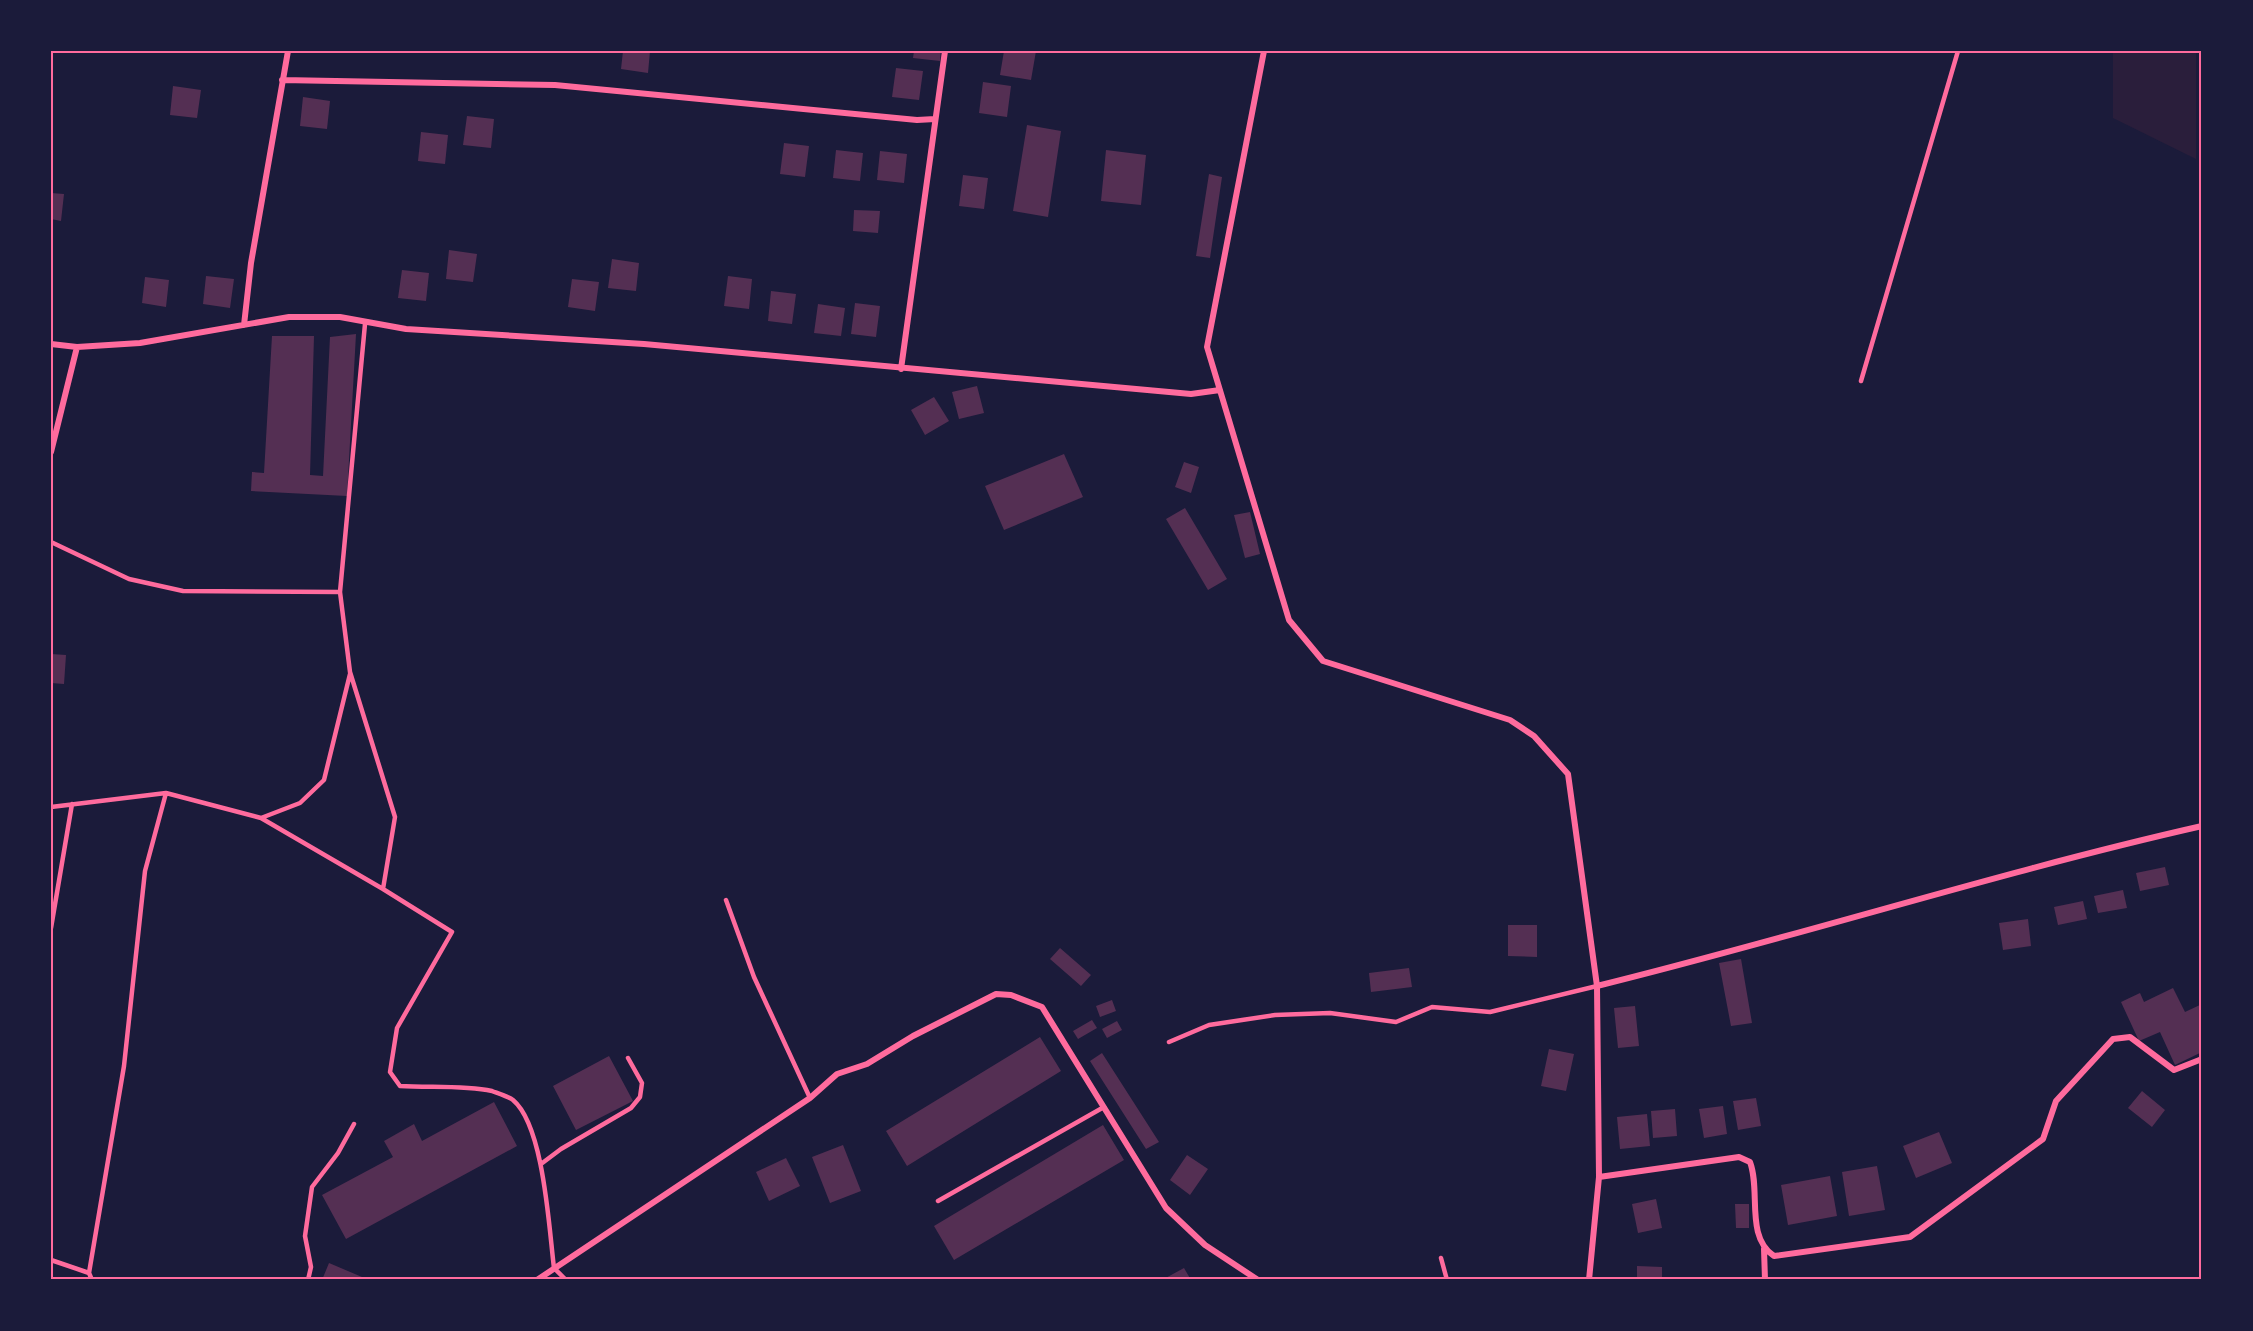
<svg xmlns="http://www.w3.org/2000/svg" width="2253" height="1331" font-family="Manrope,sans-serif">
<rect width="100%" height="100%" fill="#1b1b3a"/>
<path fill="#2a1e3b" d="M2113,51H2196V159L2113,118Z"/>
<path fill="#542f53" d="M623,51H650L648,73L621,69Z
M914,51H941L940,61L913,58Z
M1004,51H1036L1031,80L1000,75Z
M896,68L923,71L919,100L892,97Z
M983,82L1011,86L1007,117L979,113Z
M173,86L201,90L197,118L170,115Z
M303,97L330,101L327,129L300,126Z
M467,116L494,119L491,148L463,145Z
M1027,125L1061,131L1048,217L1013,211Z
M421,132L448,135L445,164L418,161Z
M784,143L809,146L805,177L780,174Z
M836,150L863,153L860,181L833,178Z
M1106,150L1146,155L1141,205L1101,201Z
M880,151L907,154L904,183L877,180Z
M1209,174L1222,177L1210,258L1196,256Z
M963,175L988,178L984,209L959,206Z
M51,193L64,194L61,221L51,219Z
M854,210L880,211L878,233L853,231Z
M449,250L477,254L473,282L446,279Z
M612,259L639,263L636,291L608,288Z
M402,270L429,273L426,301L398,298Z
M206,276L234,279L230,308L203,304Z
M728,276L752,279L749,309L724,306Z
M145,277L169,280L166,307L142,303Z
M572,279L599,282L595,311L568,307Z
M771,291L796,294L792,324L768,321Z
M855,303L880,306L876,337L851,334Z
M818,304L845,308L841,336L814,333Z
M356,334L347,496L251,491L252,472L264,473L272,336H314L310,475L323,476L330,337Z
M977,386L984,413L959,419L952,392Z
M934,397L949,421L925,435L911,410Z
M1064,454L1083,497L1004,530L985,486Z
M1184,462L1199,467L1191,493L1175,487Z
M1185,508L1227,579L1208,590L1166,519Z
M1250,512L1260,554L1245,558L1234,515Z
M51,654L66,655L64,684L51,683Z
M2165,867L2169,885L2140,891L2136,873Z
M2123,890L2127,908L2098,913L2094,896Z
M2083,901L2087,919L2058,925L2054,907Z
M2028,919L2031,946L2003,950L1999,923Z
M1508,925H1537V957L1508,956Z
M1060,948L1091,975L1081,986L1050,959Z
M1741,959L1752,1023L1731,1026L1719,963Z
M1409,968L1412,987L1371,992L1369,973Z
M2173,988L2185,1012L2202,1004V1052L2175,1065L2160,1032L2139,1041L2121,1002L2140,993L2144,1002Z
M1112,1000L1116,1011L1100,1017L1096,1006Z
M1635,1006L1639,1046L1618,1048L1614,1008Z
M1092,1020L1097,1028L1078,1039L1073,1031Z
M1117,1021L1122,1030L1107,1038L1102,1029Z
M1040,1037L1061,1071L907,1166L886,1131Z
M1549,1049L1574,1054L1566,1091L1541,1086Z
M1102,1053L1159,1142L1146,1149L1090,1061Z
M609,1056L633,1101L576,1130L553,1086Z
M2142,1091L2165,1110L2152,1127L2128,1108Z
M1756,1098L1761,1126L1738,1130L1733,1101Z
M494,1102L517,1146L346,1239L322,1195L393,1157L384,1141L414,1124L422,1141Z
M1723,1106L1727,1134L1704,1138L1699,1109Z
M1675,1109L1677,1136L1653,1138L1651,1111Z
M1647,1114L1650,1146L1620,1149L1617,1117Z
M1103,1125L1124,1160L954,1260L934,1226Z
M1939,1132L1952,1163L1916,1178L1903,1146Z
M843,1145L861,1191L830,1203L812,1157Z
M1187,1155L1208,1169L1190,1195L1170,1180Z
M786,1158L800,1186L769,1201L756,1172Z
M1877,1166L1885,1210L1849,1216L1842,1172Z
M1830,1176L1837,1216L1788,1225L1781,1185Z
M1656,1199L1662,1228L1638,1233L1632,1204Z
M1735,1204H1749V1228H1736Z
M329,1263L362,1277L361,1280H322Z
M1637,1266L1662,1267V1280H1637Z
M1184,1268L1191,1280H1162Z"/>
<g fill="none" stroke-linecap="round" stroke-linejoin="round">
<path stroke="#ff6b9d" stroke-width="4.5" d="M365,324L340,592L350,672L395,817L383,889L452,932L397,1028L390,1072L400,1086C429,1088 463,1085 492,1091C497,1093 509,1097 513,1100C544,1126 549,1229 554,1268L566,1280
M1861,381L1958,51
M51,542L129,579L183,591L340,592
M51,807L166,793L261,818L383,889
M261,818L300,803L324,780L350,674
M726,900L754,977L810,1098
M51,928L72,804
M1169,1042L1209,1025L1275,1015L1330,1013L1396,1022L1432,1007L1490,1012L1597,986
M541,1164L561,1149L631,1108L640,1097L642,1083L628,1058
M938,1201L1104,1107
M1441,1258L1447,1280
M51,1260L89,1273L92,1280
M89,1273L124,1066L145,871L166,793
M308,1280L311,1267L305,1236L312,1187L338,1153L354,1124"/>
<path stroke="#ff6b9d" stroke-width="6" d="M1264,51L1207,347L1289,620L1323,661L1510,720L1534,736L1568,774L1597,986L1599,1177L1589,1280
M282,80L555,85L917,120L935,119
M244,325L251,263L288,51
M51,344L77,347L140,343L289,317H340L406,329L644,344L1191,394L1220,390
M901,369L945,51
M51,452L77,347
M1597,986C1800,936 1999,872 2202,826
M1599,1177L1739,1157L1750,1162C1761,1191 1745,1237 1774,1256L1910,1237L2043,1139L2056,1101L2113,1039L2130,1037L2174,1070L2202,1059
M1764,1249L1765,1280
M537,1280L810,1098L837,1074L867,1064L913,1036L996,994L1011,995L1042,1007L1166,1208L1205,1245L1258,1280"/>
</g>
<rect width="2253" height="1331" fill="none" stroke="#1b1b3a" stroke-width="105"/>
<rect x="52" y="52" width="2148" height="1226" fill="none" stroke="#ff6b9d" stroke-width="2"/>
</svg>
